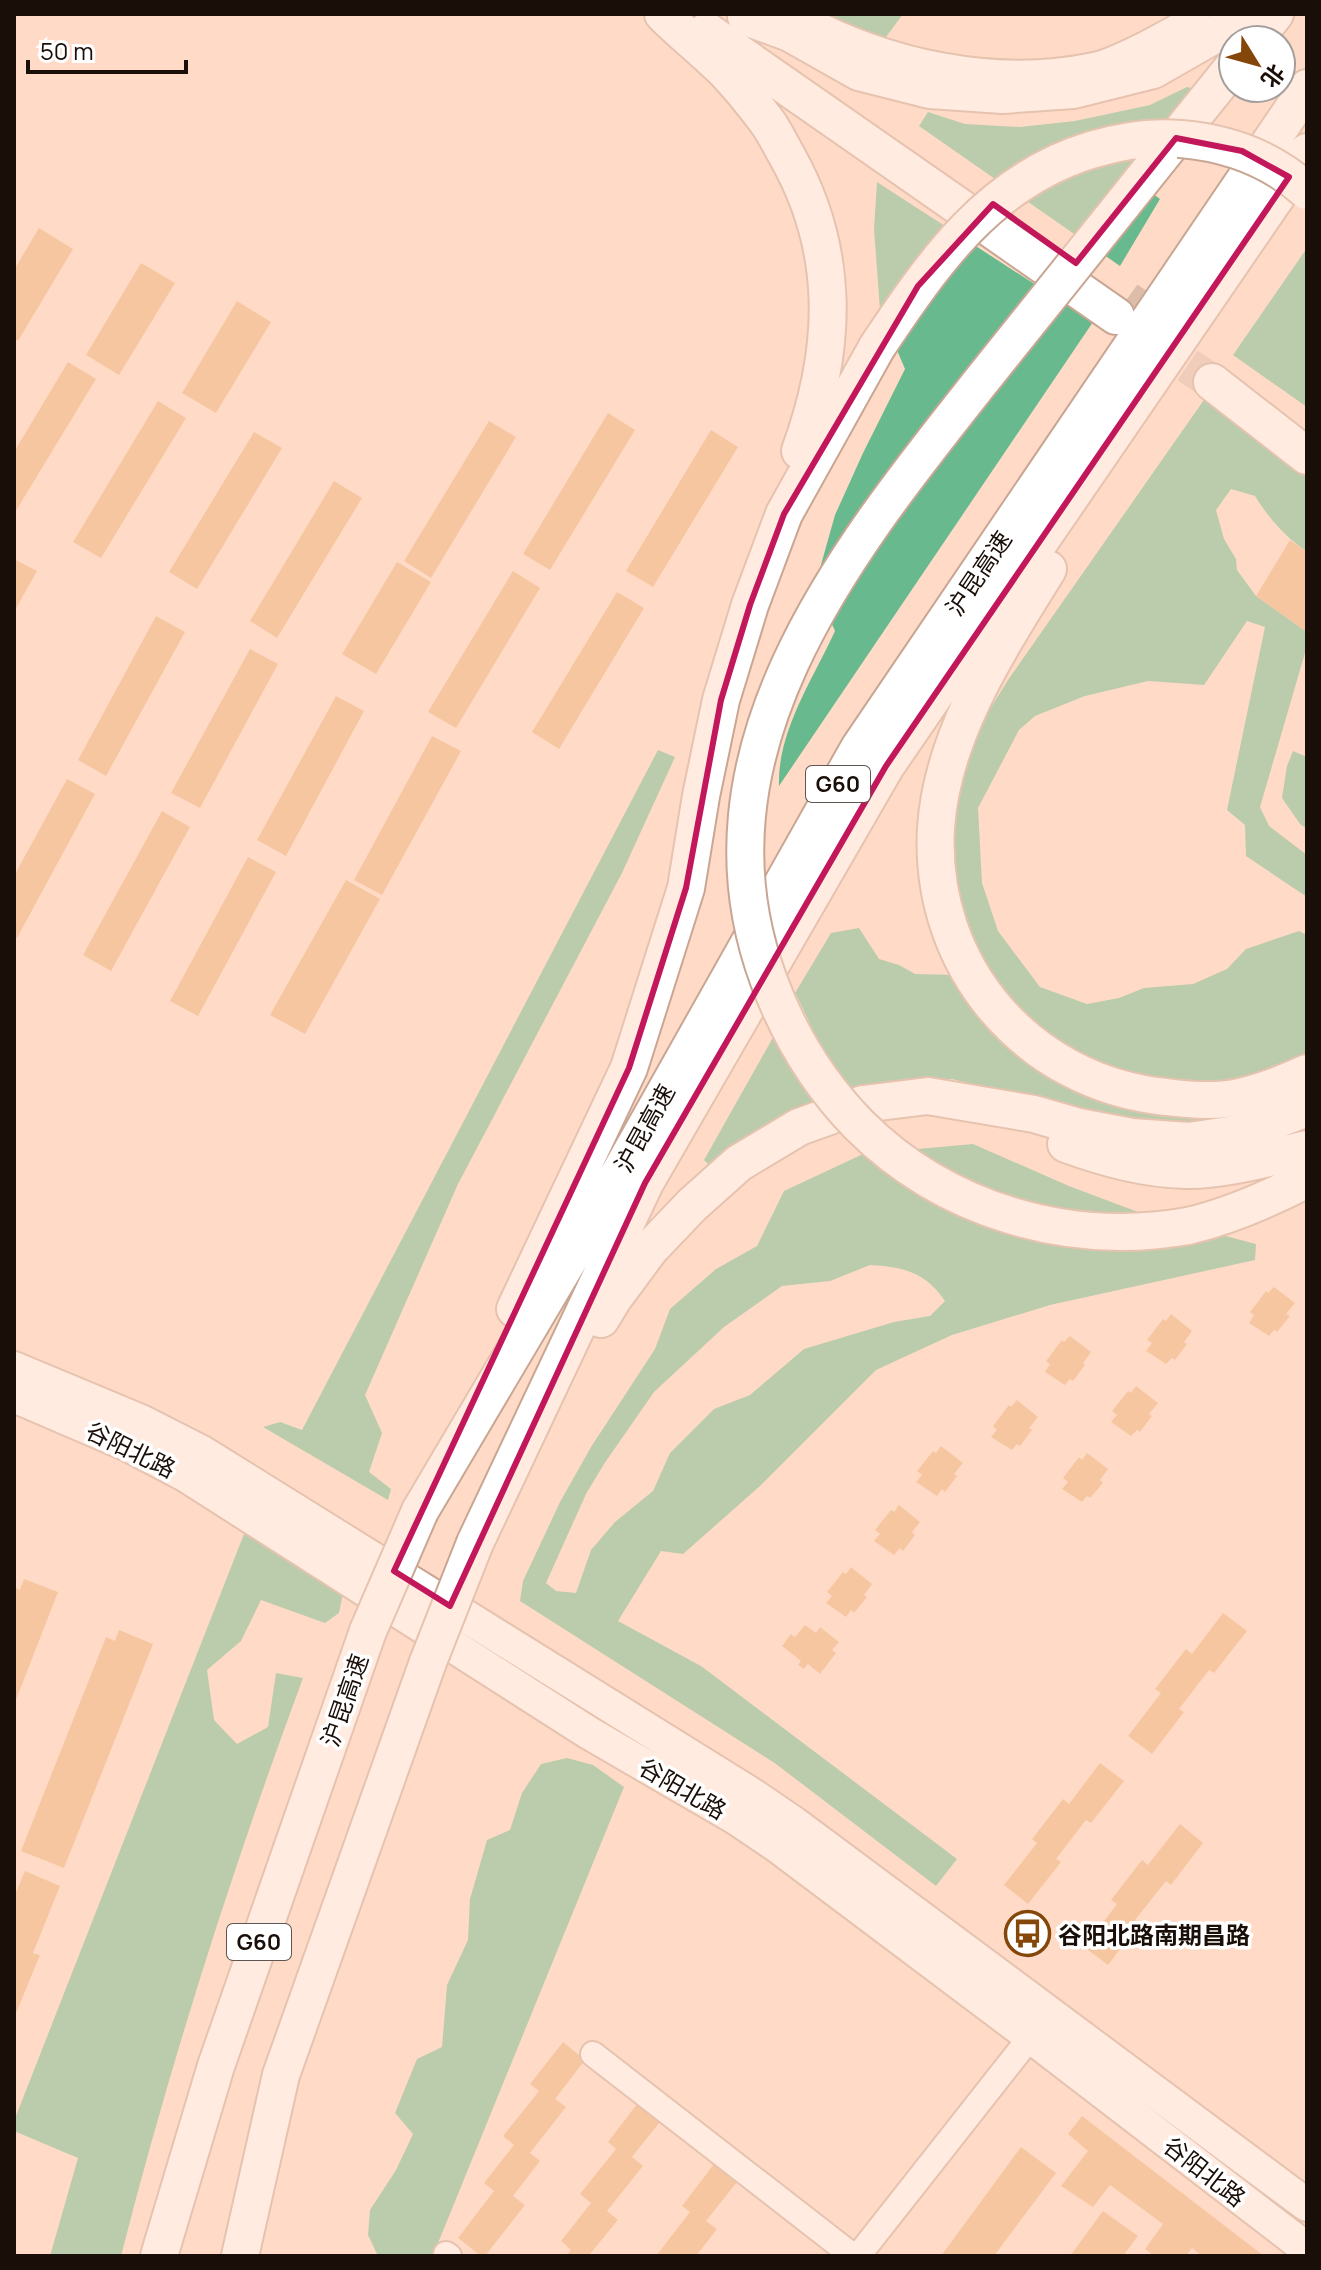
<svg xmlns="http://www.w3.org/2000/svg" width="1321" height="2270" font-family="Manrope,'Noto Sans SC',sans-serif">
<rect width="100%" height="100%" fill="#ffdbc7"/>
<path fill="#68ba8e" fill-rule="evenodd" d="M816,14H903L883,41Z
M1187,87L1198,90L1133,179L1160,199L1120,266L919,126L928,112L965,124L1020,127L1075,121L1150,105Z
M877,182L1093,322L779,786C777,732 813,679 835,631L815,586L835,515L863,453L905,369L880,310L874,229Z
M1307,248V407L1233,355Z
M1206,397L1307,469V552C1285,536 1269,519 1255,496L1231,489L1216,510L1224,539L1236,559L1237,570L1256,596L1307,632V646L1260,807L1269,826L1307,855V897L1246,856L1245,825L1227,810L1265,627L1247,621L1204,685L1148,681L1085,696L1035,716L1019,730L978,808L982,883L998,931L1040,987L1087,1004L1119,998L1144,988L1193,984L1227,969L1246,949L1299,931L1307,935V1065L1223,1087L1120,1078L1030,1024L988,974L956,890L948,813L975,733L1008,680Z
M658,750L675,757L622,873L458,1184L365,1395L382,1433L369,1472L391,1489L388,1500L263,1427L280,1422L302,1430Z
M1293,751L1307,757V829L1300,824L1282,798L1287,766Z
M859,928L879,959L899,965L915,974L957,975L1003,1037L1261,1118L1184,1133L1051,1109L988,1088L952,1079L908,1084L862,1096C827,1074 814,1028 795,993L831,933Z
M775,1034L820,1104L713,1169L704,1160Z
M973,1144L1069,1186L1146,1215L1256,1244L1255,1260L1050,1305L952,1335L876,1370L760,1486L683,1554L661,1551L618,1621L701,1666L957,1859L936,1886L776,1764L520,1601L523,1581L560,1502L591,1447L655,1349L670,1309L716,1269L757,1246L784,1191L863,1154ZM870,1265C904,1267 925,1272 945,1301L930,1316L894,1322L804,1349L750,1395L714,1409L670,1453L653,1491L615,1522L591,1550L576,1593L556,1591L546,1583L586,1494L604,1464L654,1392L724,1327L782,1286L830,1281Z
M255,1527L346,1579L339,1613L325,1623L261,1600L241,1641L207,1670L214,1720L237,1744L268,1727L276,1673L303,1678C233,1867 171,2060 121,2256H50L78,2158L14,2131V2121L244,1534Z
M567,1758L593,1765L624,1787L436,2248L435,2256H378L368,2235L370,2210L396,2170L413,2134L395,2113L417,2059L442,2047L447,1985L468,1940L470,1899L487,1840L510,1830L522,1793L541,1764Z"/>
<path fill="#eaae72" d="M39,228L73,249L18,341L14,338V270Z
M141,263L175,283L119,375L86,355Z
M237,301L271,322L216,413L182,393Z
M68,362L96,379L14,514V452Z
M158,401L186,418L101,558L73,542Z
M608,413L635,430L550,570L523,554Z
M489,421L516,437L431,578L404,561Z
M711,430L738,447L653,587L626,571Z
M254,432L282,448L197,589L169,572Z
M334,481L362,498L277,638L250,621Z
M1290,540L1307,552V632L1256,596Z
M14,559L37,571L14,612Z
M397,562L431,582L376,674L342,654Z
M513,571L540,588L456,728L428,712Z
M617,592L644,608L559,749L532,732Z
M156,616L185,632L106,776L78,760Z
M250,649L278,664L200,808L171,793Z
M336,696L364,711L286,856L257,840Z
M432,736L461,751L382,895L354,880Z
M67,779L95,794L17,938L14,936V876Z
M162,811L190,827L111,971L83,955Z
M248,857L276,872L198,1016L170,1001Z
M346,880L380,899L305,1034L270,1015Z
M1274,1287L1295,1303L1286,1314L1290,1316L1277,1332L1274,1330L1269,1336L1249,1323L1254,1315L1250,1312L1266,1291L1268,1293Z
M1171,1314L1192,1331L1184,1342L1187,1344L1175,1360L1172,1358L1166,1364L1146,1351L1152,1343L1147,1340L1163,1319L1166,1321Z
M1070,1336L1091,1352L1083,1363L1085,1365L1073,1381L1070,1379L1065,1385L1045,1372L1050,1364L1046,1361L1062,1340L1064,1342Z
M1136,1386L1158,1403L1149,1414L1152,1416L1140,1432L1137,1430L1131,1436L1111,1422L1117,1415L1112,1411L1128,1391L1131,1393Z
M1017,1400L1038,1417L1029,1428L1032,1430L1020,1446L1017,1444L1012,1450L991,1437L997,1430L993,1426L1009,1405L1011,1407Z
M941,1446L963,1463L954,1474L957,1476L945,1492L942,1489L937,1496L916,1482L922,1475L917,1471L933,1451L936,1453Z
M1087,1453L1108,1469L1100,1480L1103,1483L1090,1498L1087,1496L1082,1502L1062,1489L1068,1482L1063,1478L1079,1457L1082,1460Z
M899,1505L920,1522L912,1532L915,1535L903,1551L900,1548L894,1555L874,1541L880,1534L875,1530L891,1510L894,1512Z
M851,1567L872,1584L864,1595L867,1597L854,1613L851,1610L846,1617L826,1603L832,1596L827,1592L843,1572L846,1574Z
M24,1579L58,1592L14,1705V1587L20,1590Z
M1223,1613L1247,1631L1214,1673L1209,1670L1179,1709L1184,1712L1152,1754L1128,1736L1161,1693L1155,1689L1186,1649L1192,1654Z
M805,1625L816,1633L820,1627L839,1642L832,1650L836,1653L820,1674L808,1664L804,1669L798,1665L801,1661L782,1646L791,1634L795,1637Z
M119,1630L153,1644L64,1868L21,1851L106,1637L115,1641Z
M1100,1763L1124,1781L1091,1823L1086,1820L1056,1859L1061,1862L1028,1904L1004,1885L1037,1843L1032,1839L1063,1799L1069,1804Z
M1180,1824L1203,1843L1171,1885L1166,1881L1135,1920L1140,1923L1108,1965L1084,1947L1117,1904L1111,1900L1142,1860L1148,1865Z
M25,1871L60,1886L33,1953L40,1955L14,2018V1897Z
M563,2042L585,2060L555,2099L566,2107L530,2153L540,2161L513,2196L525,2205L485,2256H481L458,2238L494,2191L484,2183L514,2145L503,2136L539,2091L530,2084Z
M640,2100L663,2118L632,2157L643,2166L607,2211L618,2220L590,2254L593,2256H566L571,2250L561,2241L591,2203L580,2194L616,2149L608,2142Z
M1082,2116L1264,2256H1202L1192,2248L1186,2256H1154L1145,2249L1163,2224L1110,2185L1093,2207L1061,2186L1088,2151L1068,2134Z
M1021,2147L1056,2173L994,2256H941Z
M714,2164L737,2182L706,2221L717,2229L696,2256H656L690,2212L682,2206Z
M1103,2211L1138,2236L1123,2256H1070Z"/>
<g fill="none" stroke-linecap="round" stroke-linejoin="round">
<path stroke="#ddbcaa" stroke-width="36" stroke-dasharray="36 18" stroke-linecap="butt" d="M1127,299L1177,335
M1143,335L1212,382"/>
<defs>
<path id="minor" d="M798,14C887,62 994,86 1094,65C1120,59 1174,29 1198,14
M593,2054L853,2256
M446,2254L449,2256
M858,2256L1040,2025"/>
<path id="major" d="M14,1368L141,1421L202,1452L753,1795L794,1823L1307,2205
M14,1396L128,1445L185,1475L589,1733L737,1819L777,1846L1031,2037L1307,2249"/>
<path id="highway" d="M663,14C683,34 706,52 726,72C740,87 753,103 765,119C774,130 780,144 787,156C841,252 837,350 800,451
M746,17L790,33L859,72L930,90L1003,95L1073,90L1153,70L1223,30L1246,14
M707,31L1116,316
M1254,40L1275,14
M1159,159L1233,67
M1212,382L1307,456
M1048,569C1000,647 942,734 936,828C928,967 1028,1083 1166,1097C1189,1100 1216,1102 1239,1097C1262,1092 1285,1083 1307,1073
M1066,1144C1105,1158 1144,1169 1186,1170C1224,1171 1270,1157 1307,1149
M1188,1226C1230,1216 1269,1199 1307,1179
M515,1309L629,1068L686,888L701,796L721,700L750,605L784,514L877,347
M601,1319L613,1299L650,1249L692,1205L739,1163L799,1127L863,1104L928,1096L1034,1114L1079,1127L1132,1137L1189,1141L1242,1133L1307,1108
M420,1511L610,1190L859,748L1307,88
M475,1543L645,1183L886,766L1307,152
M159,2256L216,2066L368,1631
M240,2256L281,2075L428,1662"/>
</defs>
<use href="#minor" stroke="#c8a693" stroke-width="28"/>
<use href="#major" stroke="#c8a693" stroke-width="36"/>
<use href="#highway" stroke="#c8a693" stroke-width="40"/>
<use href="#minor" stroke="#fff" stroke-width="24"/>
<use href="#major" stroke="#fff" stroke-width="32"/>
<use href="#highway" stroke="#fff" stroke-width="36"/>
<defs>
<path id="highway-bridge" d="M1159,159C1100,233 1041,306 982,380C848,549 683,751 769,981C789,1035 818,1083 859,1125C945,1211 1069,1247 1188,1226
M877,347C934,262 989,181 1091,150C1120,141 1150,136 1181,139C1228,143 1272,159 1307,191
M368,1631L420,1511
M428,1662L475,1543"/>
</defs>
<use href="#highway-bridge" stroke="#c8a693" stroke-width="40" stroke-linecap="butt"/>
<use href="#highway-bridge" stroke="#fff" stroke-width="36"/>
</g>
<path d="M0 0H1321V2270H0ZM1176,138L1242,151L1289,177L886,766L645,1183L450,1606L394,1571L629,1068L686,888L721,700L750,605L784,514L918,286L993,204L1076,263Z" fill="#ffdbc7" fill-opacity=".55" fill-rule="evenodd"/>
<path fill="none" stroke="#c2185b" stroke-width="6" stroke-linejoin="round" d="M1176,138L1242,151L1289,177L886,766L645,1183L450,1606L394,1571L629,1068L686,888L721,700L750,605L784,514L918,286L993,204L1076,263Z"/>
<defs>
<symbol id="bus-ring" viewBox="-11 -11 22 22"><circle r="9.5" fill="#fff" stroke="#85460a" stroke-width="1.5"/><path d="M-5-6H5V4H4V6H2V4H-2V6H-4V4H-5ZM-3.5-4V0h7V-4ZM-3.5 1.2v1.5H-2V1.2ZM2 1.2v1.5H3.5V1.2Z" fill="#85460a"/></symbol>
</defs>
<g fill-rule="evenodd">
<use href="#bus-ring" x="1002" y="1908" width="51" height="51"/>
</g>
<g text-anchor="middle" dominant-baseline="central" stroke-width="7" stroke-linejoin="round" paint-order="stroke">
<g fill="#fff" stroke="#5f5652" stroke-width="2">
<rect x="806" y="766" width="64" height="36" rx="6"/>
<rect x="227" y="1924" width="64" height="36" rx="6"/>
</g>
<g font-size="22" font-weight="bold" fill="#1a0e08">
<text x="838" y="784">G60</text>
<text x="259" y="1942">G60</text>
</g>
<g font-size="24" fill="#1a0e08" stroke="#fff">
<text transform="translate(978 573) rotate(-56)">沪昆高速</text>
<text transform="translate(644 1128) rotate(-61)">沪昆高速</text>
<text transform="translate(131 1449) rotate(26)">谷阳北路</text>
<text transform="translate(344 1700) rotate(-71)">沪昆高速</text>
<text transform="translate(683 1788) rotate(30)">谷阳北路</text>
<text transform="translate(1205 2171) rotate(38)">谷阳北路</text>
</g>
<g font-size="24" font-weight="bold" fill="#1a0e08" stroke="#fff" text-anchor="start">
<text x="1058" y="1934">谷阳北路南期昌路</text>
</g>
</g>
<rect width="1321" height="2270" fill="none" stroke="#1a0e08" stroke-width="32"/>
<g transform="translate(1257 64) rotate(127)"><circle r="38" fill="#ffffff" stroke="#a39f9c" stroke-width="2"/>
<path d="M0-6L14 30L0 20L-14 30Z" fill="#85460a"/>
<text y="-12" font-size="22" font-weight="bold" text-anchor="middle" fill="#1a0e08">北</text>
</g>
<path d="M28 60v12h158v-12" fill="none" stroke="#1a0e08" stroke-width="4"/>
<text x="40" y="60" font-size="24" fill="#1a0e08" stroke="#ffffff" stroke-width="6" paint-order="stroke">50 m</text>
</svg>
